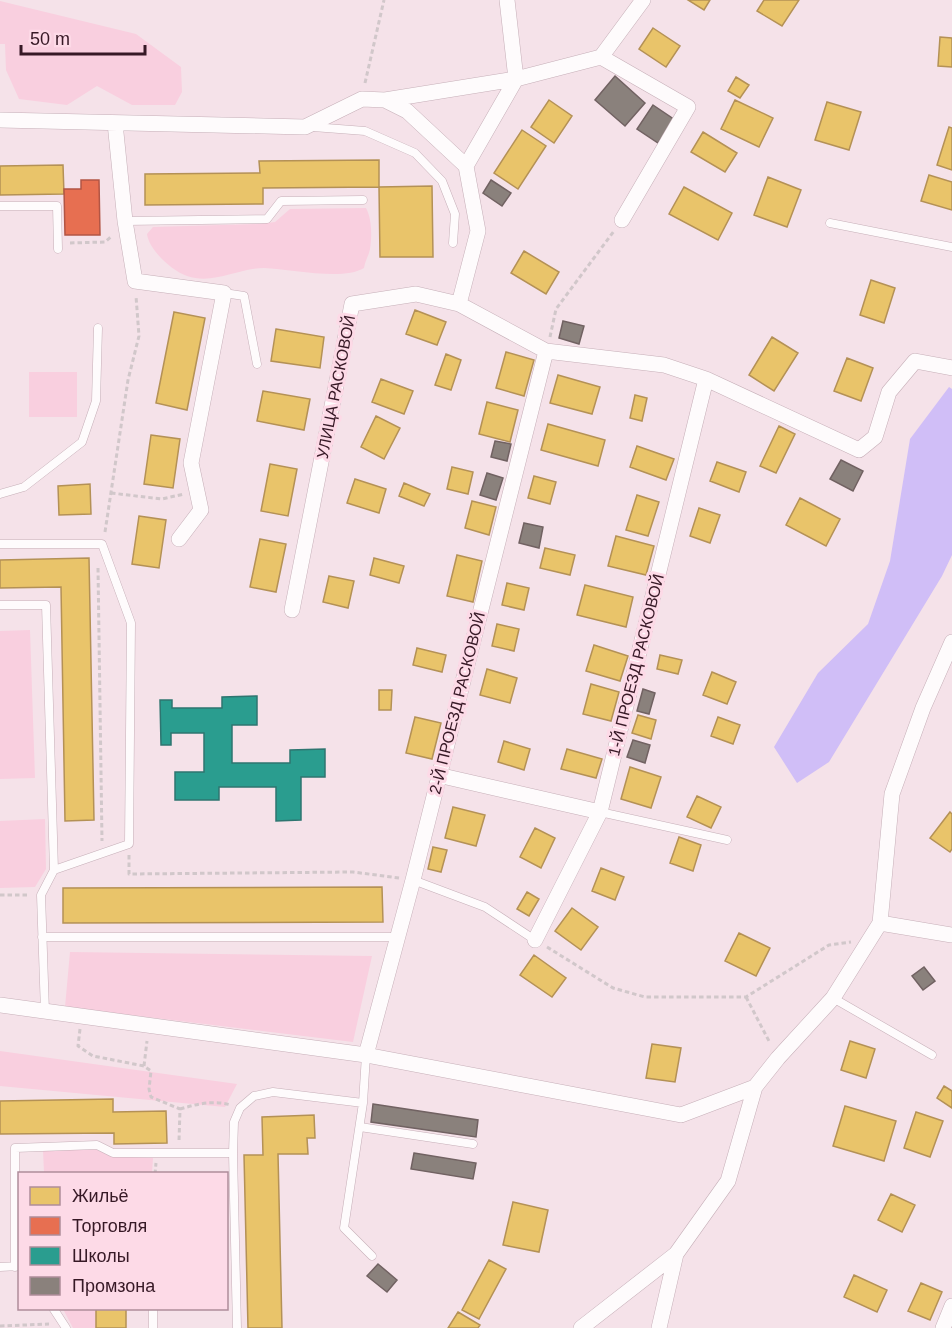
<svg xmlns="http://www.w3.org/2000/svg" width="952" height="1328" font-family="Arial,sans-serif">
<rect width="100%" height="100%" fill="#f5e2e9"/>
<path fill="#f9cfdf" d="M0,1L136,34L181,67L182,92L175,105H132L97,86L67,105L19,99L6,70L5,44H0Z
M366,208C372,219 372,236 370,249C369,255 365,261 364,268C343,281 291,269 264,268C238,268 214,285 187,276C172,271 149,250 147,234L153,227L259,224L275,222L290,209Z
M29,372H77V417H29Z
M30,630L35,778L0,779V631Z
M45,819L46,869L35,887L0,888V821Z
M70,952L372,956L353,1042L65,1007Z
M0,1051L237,1084L225,1107L0,1086Z
M96,1149L112,1156L153,1158L152,1173H44L43,1150Z
M63,1309H96V1328H73Z"/>
<path fill="#d0bef7" d="M949,387L952,389V555L942,576L829,762L797,783L774,747L818,673L868,624L890,561L910,439Z"/>
<path fill="#e9c46a" stroke="#b49156" stroke-width="1.5" d="M688,0H710L704,10Z
M764,0H799L782,26L757,11Z
M653,28L680,46L666,67L639,49Z
M940,37L952,38V67L938,66Z
M736,77L749,85L740,98L728,91Z
M549,100L572,116L554,143L531,127Z
M735,100L773,118L759,147L721,129Z
M827,102L861,112L849,150L815,140Z
M949,127L952,128V170L937,165Z
M522,130L546,146L518,189L494,173Z
M703,132L737,153L725,172L691,152Z
M379,160V187L263,188V204L145,205V174L260,173L259,161Z
M63,165L64,194L0,195V166Z
M929,175L952,182V210L921,201Z
M768,177L801,190L787,227L754,215Z
M432,186L433,257H380L379,187Z
M684,187L732,213L718,240L669,214Z
M524,251L559,272L546,294L511,273Z
M871,280L895,288L884,323L860,315Z
M415,310L446,322L437,345L406,334Z
M174,312L205,318L187,410L156,403Z
M276,329L324,337L320,368L271,361Z
M772,337L798,353L774,391L749,375Z
M506,352L534,360L524,396L496,388Z
M446,354L461,360L451,390L435,385Z
M847,358L873,368L861,401L834,391Z
M558,375L600,387L592,414L550,403Z
M381,379L413,391L404,414L372,402Z
M263,391L310,399L304,430L257,421Z
M635,395L647,398L642,421L630,418Z
M487,402L518,410L510,442L479,434Z
M376,416L400,428L384,459L361,447Z
M548,424L605,440L598,466L541,450Z
M779,426L795,434L776,473L760,466Z
M151,435L180,439L173,488L144,484Z
M637,446L674,459L666,480L630,467Z
M717,462L746,472L739,492L710,481Z
M270,464L297,469L288,516L261,511Z
M452,467L473,472L468,494L447,489Z
M534,476L556,482L550,504L528,498Z
M355,479L386,489L379,513L347,503Z
M404,483L430,494L424,506L399,496Z
M90,484L91,514L59,515L58,486Z
M637,495L659,502L648,536L626,530Z
M800,498L840,519L826,546L786,525Z
M472,501L496,507L489,535L465,528Z
M699,508L720,515L710,543L690,536Z
M139,516L166,520L159,568L132,564Z
M616,536L654,546L646,575L608,566Z
M260,539L286,544L276,592L250,587Z
M545,548L575,555L570,575L540,568Z
M457,555L482,561L473,602L447,596Z
M89,558L94,820L65,821L61,587L0,588V560Z
M374,558L404,566L399,583L370,575Z
M329,576L354,581L348,608L323,602Z
M507,583L529,588L524,610L502,605Z
M585,585L633,597L626,627L577,615Z
M497,624L519,629L514,651L492,646Z
M594,645L628,656L620,681L586,671Z
M417,648L446,655L442,672L413,665Z
M660,655L682,660L678,674L657,669Z
M487,669L517,678L510,703L480,695Z
M712,672L736,682L727,704L703,695Z
M591,684L619,692L611,721L583,714Z
M379,690H392L391,710H379Z
M638,715L656,720L651,739L632,733Z
M415,717L441,723L432,759L406,753Z
M718,717L740,725L733,744L711,736Z
M504,741L530,749L524,770L498,762Z
M567,749L602,759L596,778L561,769Z
M630,767L661,777L651,808L621,799Z
M697,796L721,807L711,828L687,817Z
M453,807L485,815L476,846L445,838Z
M950,812L952,814V849L950,852L930,838Z
M535,828L555,838L541,868L520,857Z
M679,837L701,845L693,871L670,863Z
M433,847L447,850L441,872L428,869Z
M601,868L624,877L615,900L592,891Z
M382,887L383,922L63,923V888Z
M527,892L539,899L529,916L517,909Z
M572,908L598,927L581,950L555,931Z
M739,933L770,948L756,976L725,961Z
M534,955L566,978L552,997L520,975Z
M850,1041L875,1049L866,1078L841,1070Z
M652,1044L681,1048L675,1082L646,1078Z
M944,1086L952,1091V1108L937,1098Z
M113,1099V1112L166,1111L167,1143L114,1144V1133L0,1134V1101Z
M845,1106L896,1121L884,1161L833,1146Z
M916,1112L943,1121L930,1157L904,1148Z
M314,1115L315,1138H307L308,1154H278L282,1328H248L244,1155H263L262,1117Z
M891,1194L915,1205L902,1232L878,1220Z
M513,1202L548,1210L539,1252L503,1245Z
M489,1260L506,1269L479,1319L462,1310Z
M854,1275L887,1290L877,1312L844,1297Z
M921,1283L942,1292L930,1320L908,1311Z
M96,1308H126V1328H96Z
M458,1312L480,1325L478,1328H448Z"/>
<path fill="#e76f51" stroke="#b25544" stroke-width="1.5" d="M81,180H99L100,235H65L64,189H81Z"/>
<path fill="#2a9d8f" stroke="#2e7570" stroke-width="1.5" d="M257,696V725H232V763H290V750L325,749V777H301V820L276,821V787H219V800H175V772H204V733H171V745H161L160,700H172V708H222V697Z"/>
<path fill="#8a817c" stroke="#716262" stroke-width="1.5" d="M615,76L645,103L625,126L595,100Z
M653,105L675,120L658,143L637,129Z
M491,180L511,193L502,206L483,193Z
M563,321L584,326L579,344L559,338Z
M495,441L511,444L507,461L491,457Z
M841,460L863,471L853,491L830,479Z
M487,473L503,478L496,500L480,495Z
M524,523L543,527L539,548L519,543Z
M643,689L655,693L649,714L637,711Z
M633,740L650,745L645,763L627,757Z
M924,967L935,981L923,990L912,976Z
M373,1104L478,1120L476,1137L371,1122Z
M414,1153L476,1163L473,1179L411,1169Z
M378,1264L397,1280L387,1292L367,1276Z"/>
<g fill="none" stroke-linecap="round" stroke-linejoin="round">
<defs>
<path id="service" d="M313,127L365,131L415,153L442,181L455,214L453,243
M0,206H57L58,249
M125,221L267,219L281,201L363,200
M830,223L952,247
M224,293L244,296L257,364
M0,494L24,487L82,442L96,401L98,328
M0,544H102L131,623L129,844L54,870
M0,605H46L54,870L41,895L45,1012
M600,812L727,840
M413,880L485,907L535,940
M42,937H398
M833,998L932,1055
M363,1103L344,1228L372,1256
M360,1127L473,1144
M233,1153L237,1328
M0,1267L19,1266
M15,1267V1148L97,1145L113,1153H233L234,1122L240,1108L254,1096L273,1092L363,1103L366,1055
M53,1308L66,1328
M153,1308V1328"/>
<path id="minor" d="M601,57L643,0
M385,100L407,111L466,166
M0,120L305,127L362,99L385,100L516,79L507,0
M115,123L125,221L135,281L224,293L191,463L201,510L179,539
M459,304L546,351L664,365L706,379L859,450L875,437L889,392L915,361L952,368
M292,610L352,304L416,294L459,304L478,231L466,166L516,79L601,57L688,107L622,220
M438,775L600,812
M880,923L952,935
M535,940L600,812L706,379
M0,1005L366,1055L681,1115L755,1087
M366,1055L413,880L546,351
M581,1328L676,1254
M659,1328L676,1254L728,1181L755,1087L778,1058L833,998L880,923L892,794L923,708L952,642
M943,1328L952,1306"/>
</defs>
<use href="#service" stroke="#c6afb8" stroke-width="9"/>
<use href="#minor" stroke="#c6afb8" stroke-width="16"/>
<path stroke="#d1c7ca" stroke-width="3" stroke-dasharray="4.5 3" stroke-linecap="butt" d="M365,83L384,0
M70,243L105,242L112,236
M550,337L556,309L614,231
M111,493L162,499L184,494
M105,532L128,380L139,336L136,296
M98,568L102,841
M129,855V874L353,872L399,878
M0,895H30
M547,947L613,988L645,997H746L829,945L851,942
M746,997L770,1043
M80,1029L78,1046L93,1056L144,1066L151,1071L149,1089L151,1097L180,1109L179,1141
M144,1066L147,1041
M180,1109C197,1104 213,1100 231,1105
M155,1174L156,1163
M0,1326L49,1324"/>
<use href="#service" stroke="#fefbfc" stroke-width="8"/>
<use href="#minor" stroke="#fefbfc" stroke-width="15"/>
</g>
<g text-anchor="middle" dominant-baseline="central" stroke-width="6" stroke-linejoin="round" paint-order="stroke">
<g font-size="16" fill="#371926" stroke="#fddae7">
<text transform="translate(336 387) rotate(-79)">УЛИЦА РАСКОВОЙ</text>
<text transform="translate(636 665) rotate(-76)">1-Й ПРОЕЗД РАСКОВОЙ</text>
<text transform="translate(457 703) rotate(-76)">2-Й ПРОЕЗД РАСКОВОЙ</text>
</g>
</g>
<rect x="18" y="1172" width="210" height="138" fill="#fddae7" stroke="#ae8d9a" stroke-width="1.5"/>
<rect x="30" y="1187" width="30" height="18" fill="#e9c46a" stroke="#ae8d9a" stroke-width="1.5"/>
<text x="72" y="1202" font-size="18" fill="#371926">Жильё</text>
<rect x="30" y="1217" width="30" height="18" fill="#e76f51" stroke="#ae8d9a" stroke-width="1.5"/>
<text x="72" y="1232" font-size="18" fill="#371926">Торговля</text>
<rect x="30" y="1247" width="30" height="18" fill="#2a9d8f" stroke="#ae8d9a" stroke-width="1.5"/>
<text x="72" y="1262" font-size="18" fill="#371926">Школы</text>
<rect x="30" y="1277" width="30" height="18" fill="#8a817c" stroke="#ae8d9a" stroke-width="1.5"/>
<text x="72" y="1292" font-size="18" fill="#371926">Промзона</text>
<path d="M21 45v9h124v-9" fill="none" stroke="#371926" stroke-width="3"/>
<text x="30" y="45" font-size="18" fill="#371926" stroke="#fddae7" stroke-width="4.5" paint-order="stroke">50 m</text>
</svg>
